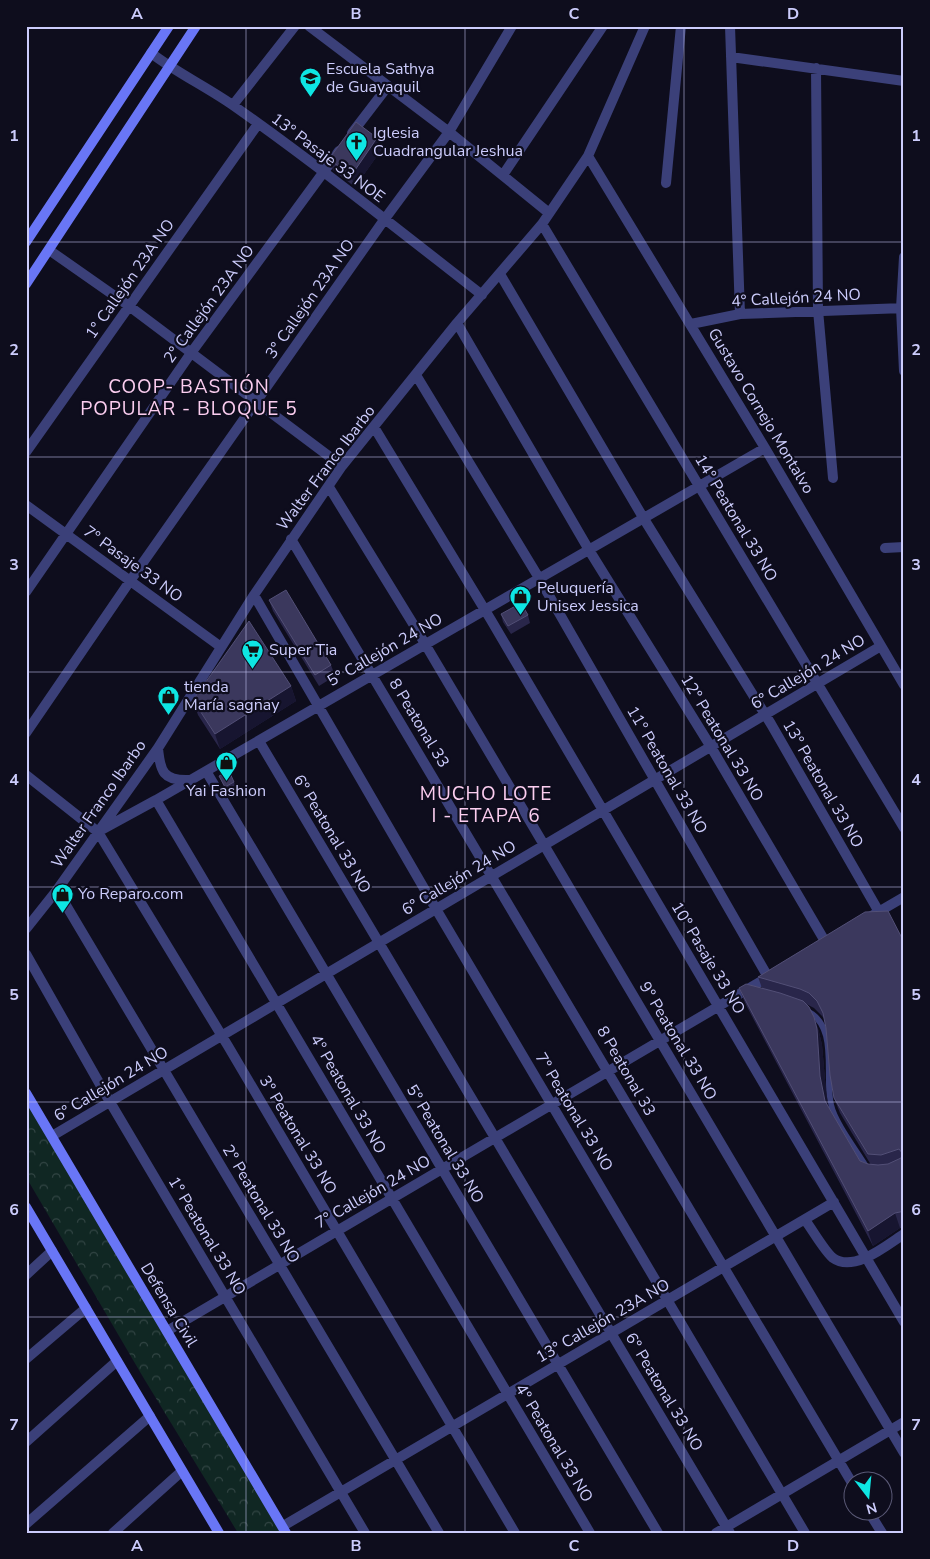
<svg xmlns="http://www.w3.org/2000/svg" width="930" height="1559" font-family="'Nunito Sans',sans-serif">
<defs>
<pattern id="park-crowns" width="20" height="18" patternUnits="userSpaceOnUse" patternTransform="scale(1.25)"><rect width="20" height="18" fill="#102723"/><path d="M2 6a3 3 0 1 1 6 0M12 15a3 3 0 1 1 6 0" fill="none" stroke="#324544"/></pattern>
</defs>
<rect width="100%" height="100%" fill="#0e0d1d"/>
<path fill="url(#park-crowns)" d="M26,1098L281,1533H238L143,1377L26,1177Z"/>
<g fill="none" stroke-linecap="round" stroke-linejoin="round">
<path stroke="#3b4079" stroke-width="6" d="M805,1010C840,1025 824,1075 831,1105C835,1123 857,1151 867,1168"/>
<path stroke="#3b4079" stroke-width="10" d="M309,26L449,132L549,213
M730,26L740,314
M151,53C177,73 207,87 234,106C319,166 400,231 482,295
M731,57L904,81
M816,68L818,310L833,478
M233,105L295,26
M352,133L388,86
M588,156L765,448L904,685
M503,175L603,26
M666,183L681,26
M542,224L904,828
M49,250L129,306L342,466
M904,257L901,308L904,371
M500,274L644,519L771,724L879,912
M457,323L589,550L711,747L826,943
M691,324L740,314L904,308
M416,375L539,578L768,977
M374,427L491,620L904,1322
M26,452L258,124
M329,487L415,627L904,1453
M26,505L221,647
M291,539L852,1483
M885,548L904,547
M26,592L191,353L339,151
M254,595L436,909L805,1533
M26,733L130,581L384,220L449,132L512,26
M259,741L730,1533
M158,748C160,771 163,781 189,780
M206,771L658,1533
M26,775L98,832L228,1046L515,1533
M156,800L590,1533
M101,830L156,800L765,448
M57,890L439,1533
M868,918L904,897
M26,929L57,890L158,748L254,595L342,466L457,323L542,224L588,156L645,26
M26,954L110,1102L365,1533
M52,1136L881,646
M805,1220C812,1229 825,1252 833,1258C854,1273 887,1245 904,1234
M26,1275L52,1251
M167,1331L770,976
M26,1359L86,1308
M26,1442L117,1361
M869,1512L882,1533
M26,1524L150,1416
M283,1526L834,1202
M113,1533L182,1471
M716,1533L904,1422"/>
<path stroke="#6976f6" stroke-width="10" d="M26,242L169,26
M26,284L196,26
M26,1093L286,1533
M26,1207L219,1533"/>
</g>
<path fill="#29264a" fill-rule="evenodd" d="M377,138L382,149L355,187L333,170L329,159Z
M269,600L331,665L335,676L319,686L273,611Z
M501,614L528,615L530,623L511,634L503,622Z
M291,686L296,701L220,749L198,715L193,700Z
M219,776L234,782L236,786L226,791Z
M904,942V1228H900L873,1246L745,1003L739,988H762L758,977ZM806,1004L814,1008L822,1016L825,1020L826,1028L834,1098L840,1113L871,1165L868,1164L860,1161L829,1108L826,1091L822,1045L819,1032L814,1017Z"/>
<path fill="#171530" d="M377,138L382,149L355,187L351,176Z
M291,686L296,701L220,749L215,734Z
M814,1017L819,1032L822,1045L826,1091L830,1116L825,1101L820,1076Z
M895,1213L900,1228L873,1246L868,1231Z"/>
<path fill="#3b385d" stroke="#524f76" d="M356,122L377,138L351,176L329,159Z
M286,590L331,665L315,675L269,600Z
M521,603L528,615L508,626L501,614Z
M249,621L291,686L215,734L193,700Z
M229,771L234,782L225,787L219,776Z
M888,911L904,942V1211L900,1212L895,1213L868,1231L739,988L746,984L780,993L803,1001L809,1007L814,1017L817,1029L820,1076L825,1101L860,1161L868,1164L878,1165L888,1164L901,1158L903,1154L899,1149L881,1155L868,1154L834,1098L830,1075L826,1028L823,1013L817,1001L809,993L800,989L758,977L865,912Z"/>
<path fill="none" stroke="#ccccfc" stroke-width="1" stroke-opacity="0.55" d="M246,26V1533M465,26V1533M684,26V1533M26,242H904M26,457H904M26,672H904M26,887H904M26,1102H904M26,1317H904"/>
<defs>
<symbol id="school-pin" viewBox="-11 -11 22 30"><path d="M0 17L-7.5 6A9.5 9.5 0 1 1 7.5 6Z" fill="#0ee6e3" stroke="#0e0d1d"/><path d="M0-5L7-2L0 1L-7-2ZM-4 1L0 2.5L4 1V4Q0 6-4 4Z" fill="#111"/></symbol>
<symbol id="church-pin" viewBox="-11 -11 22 30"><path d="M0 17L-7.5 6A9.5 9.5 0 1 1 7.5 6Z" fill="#0ee6e3" stroke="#0e0d1d"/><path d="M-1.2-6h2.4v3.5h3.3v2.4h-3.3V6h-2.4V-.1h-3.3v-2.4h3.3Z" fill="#111"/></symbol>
<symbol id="shop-pin" viewBox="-11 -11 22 30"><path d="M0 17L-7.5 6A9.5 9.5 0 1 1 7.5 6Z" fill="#0ee6e3" stroke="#0e0d1d"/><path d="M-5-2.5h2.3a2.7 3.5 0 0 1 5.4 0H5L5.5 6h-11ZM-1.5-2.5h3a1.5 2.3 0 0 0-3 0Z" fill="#111"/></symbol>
<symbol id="supermarket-pin" viewBox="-11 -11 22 30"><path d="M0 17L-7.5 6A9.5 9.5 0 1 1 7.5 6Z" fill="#0ee6e3" stroke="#0e0d1d"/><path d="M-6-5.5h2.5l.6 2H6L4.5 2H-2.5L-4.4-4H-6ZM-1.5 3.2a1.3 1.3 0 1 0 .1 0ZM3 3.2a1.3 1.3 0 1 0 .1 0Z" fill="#111"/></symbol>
</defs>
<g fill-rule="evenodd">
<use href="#school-pin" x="298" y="66" width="25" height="34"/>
<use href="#church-pin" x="344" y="130" width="25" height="34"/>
<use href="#shop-pin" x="508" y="584" width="25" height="34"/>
<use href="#supermarket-pin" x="240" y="638" width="25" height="34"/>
<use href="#shop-pin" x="156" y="684" width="25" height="34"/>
<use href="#shop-pin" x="214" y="750" width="25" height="34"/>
<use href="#shop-pin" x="50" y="882" width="25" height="34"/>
</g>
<g text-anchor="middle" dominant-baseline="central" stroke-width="4.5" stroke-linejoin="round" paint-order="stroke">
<g font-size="16" fill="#ccccfc" stroke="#0e0d1d" text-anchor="start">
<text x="326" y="69">Escuela Sathya<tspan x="326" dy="18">de Guayaquil</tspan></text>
<text x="373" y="133">Iglesia<tspan x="373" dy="18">Cuadrangular Jeshua</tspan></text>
<text x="537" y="588">Peluquería<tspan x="537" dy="18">Unisex Jessica</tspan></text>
<text x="269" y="650">Super Tia</text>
<text x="184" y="687">tienda<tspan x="184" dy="18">María sagñay</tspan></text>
<text x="226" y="791" text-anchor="middle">Yai Fashion</text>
<text x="78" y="894">Yo Reparo.com</text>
</g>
<g font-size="16" fill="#ccccfc" stroke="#0e0d1d">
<text transform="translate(328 158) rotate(37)">13° Pasaje 33 NOE</text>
<text transform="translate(130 279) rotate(-55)">1° Callejón 23A NO</text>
<text transform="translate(796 298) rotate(-3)">4° Callejón 24 NO</text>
<text transform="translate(310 299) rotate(-55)">3° Callejón 23A NO</text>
<text transform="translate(209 304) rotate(-54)">2° Callejón 23A NO</text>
<text transform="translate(761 411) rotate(59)">Gustavo Cornejo Montalvo</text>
<text transform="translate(326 468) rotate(-53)">Walter Franco Ibarbo</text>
<text transform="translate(736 518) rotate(59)">14° Peatonal 33 NO</text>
<text transform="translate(133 564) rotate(36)">7° Pasaje 33 NO</text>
<text transform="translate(385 650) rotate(-30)">5° Callejón 24 NO</text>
<text transform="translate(808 672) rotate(-31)">6° Callejón 24 NO</text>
<text transform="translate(419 723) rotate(59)">8 Peatonal 33</text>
<text transform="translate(722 738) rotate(59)">12° Peatonal 33 NO</text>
<text transform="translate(667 770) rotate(60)">11° Peatonal 33 NO</text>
<text transform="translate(823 784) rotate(60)">13° Peatonal 33 NO</text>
<text transform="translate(99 804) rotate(-55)">Walter Franco Ibarbo</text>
<text transform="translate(332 834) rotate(59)">6° Peatonal 33 NO</text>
<text transform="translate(459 878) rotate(-31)">6° Callejón 24 NO</text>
<text transform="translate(708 958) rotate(59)">10° Pasaje 33 NO</text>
<text transform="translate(678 1041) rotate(59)">9° Peatonal 33 NO</text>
<text transform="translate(626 1071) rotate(60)">8 Peatonal 33</text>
<text transform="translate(111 1084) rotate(-31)">6° Callejón 24 NO</text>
<text transform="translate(348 1094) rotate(60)">4° Peatonal 33 NO</text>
<text transform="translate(574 1112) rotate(59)">7° Peatonal 33 NO</text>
<text transform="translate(298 1135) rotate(59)">3° Peatonal 33 NO</text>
<text transform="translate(445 1144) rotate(59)">5° Peatonal 33 NO</text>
<text transform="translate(373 1192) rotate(-30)">7° Callejón 24 NO</text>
<text transform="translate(261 1204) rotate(59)">2° Peatonal 33 NO</text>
<text transform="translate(207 1236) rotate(59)">1° Peatonal 33 NO</text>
<text transform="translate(169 1305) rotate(59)">Defensa Civil</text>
<text transform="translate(603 1321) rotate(-30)">13° Callejón 23A NO</text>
<text transform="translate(664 1392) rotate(59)">6° Peatonal 33 NO</text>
<text transform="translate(554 1443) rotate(59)">4° Peatonal 33 NO</text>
</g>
<g font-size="19" letter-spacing="1" fill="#fccef0" stroke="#0e0d1d">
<text x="189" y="387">COOP- BASTIÓN<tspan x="189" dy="22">POPULAR - BLOQUE 5</tspan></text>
<text x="486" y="794">MUCHO LOTE<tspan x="486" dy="22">I - ETAPA 6</tspan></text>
</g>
</g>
<rect width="930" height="1559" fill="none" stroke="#0e0d1d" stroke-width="55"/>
<g transform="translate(868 1496) rotate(164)"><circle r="24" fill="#0e0d1d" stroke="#5a5976"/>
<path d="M0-4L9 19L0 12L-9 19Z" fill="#0ee6e3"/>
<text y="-8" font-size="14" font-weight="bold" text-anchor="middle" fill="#ccccfc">N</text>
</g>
<rect x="28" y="28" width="874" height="1504" fill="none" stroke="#ccccfc" stroke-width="2"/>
<g font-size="16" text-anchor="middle" font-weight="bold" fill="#ccccfc">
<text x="137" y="19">A</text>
<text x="356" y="19">B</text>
<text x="574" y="19">C</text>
<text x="793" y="19">D</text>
<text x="14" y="141">1</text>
<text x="916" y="141">1</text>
<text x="14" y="355">2</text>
<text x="916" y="355">2</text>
<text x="14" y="570">3</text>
<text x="916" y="570">3</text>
<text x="14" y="785">4</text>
<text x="916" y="785">4</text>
<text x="14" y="1000">5</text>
<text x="916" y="1000">5</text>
<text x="14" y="1215">6</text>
<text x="916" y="1215">6</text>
<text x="14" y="1430">7</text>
<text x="916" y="1430">7</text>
<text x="137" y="1551">A</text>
<text x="356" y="1551">B</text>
<text x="574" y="1551">C</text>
<text x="793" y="1551">D</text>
</g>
</svg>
